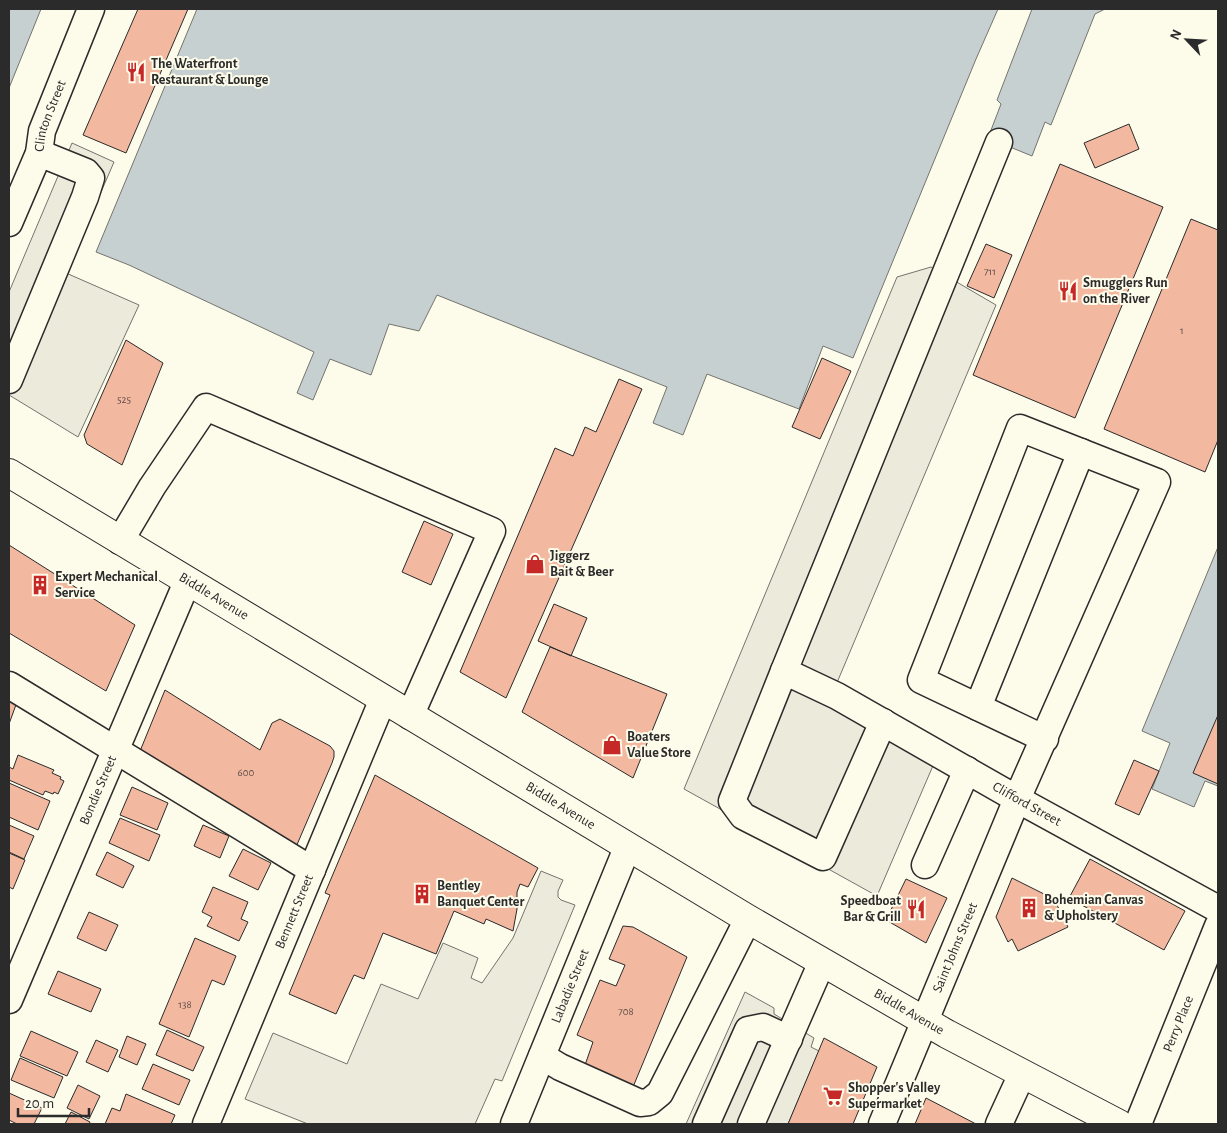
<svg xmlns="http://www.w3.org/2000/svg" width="1227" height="1133" font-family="'Alegreya Sans',sans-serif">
<rect width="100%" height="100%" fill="#fdfbea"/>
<path fill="#eceadb" stroke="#74746e" d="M72,143L114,162L66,273L139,305L78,437L9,395V292Z
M931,267L996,305L828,704L935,761L877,896L684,789L897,277Z
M541,871L563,880L558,891V897L561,900L575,905L502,1081L495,1079L475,1124H308L245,1099L273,1033L347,1064L381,984L418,999L443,943L478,958L471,978L482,983L513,938Z
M745,992L774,1008V1014L814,1038L811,1047L819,1051L788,1124H686Z"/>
<path fill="#c7d0d0" stroke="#74746e" d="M9,9H41L9,88Z
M197,9H998L976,59L853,358L823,346L799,409L707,374L683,435L653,423L667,387L437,295L419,331L389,324L371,375L330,359L313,400L297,393L314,352L129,265L96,252Z
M1032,9H1105L1095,14L1051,125L1045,122L1032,156L988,138L1001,104L997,100Z
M1218,547V786L1205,781L1194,807L1152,789L1170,743L1142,731Z"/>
<path fill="#f2b8a0" stroke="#2b2b2b" d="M138,9H188L126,153L83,135Z
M1129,124L1139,149L1095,168L1084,143Z
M1060,164L1163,207L1075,418L973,375Z
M1191,219L1218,230V440L1205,472L1104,429Z
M986,244L1012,255L994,298L967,286Z
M126,340L163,363L122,465L87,444L84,435Z
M822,358L851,371L820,439L792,427Z
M619,379L642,389L506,698L460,672L555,448L573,456L585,427L596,432Z
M424,521L453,534L431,585L402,572Z
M9,545L135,625L106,691L9,633Z
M554,604L587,618L571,656L538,641Z
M550,647L667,694L633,778L522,712Z
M165,690L260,750L272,723L280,719L330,746L334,751V757L332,763L293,854L138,756Z
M9,698L17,702L9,724Z
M1218,715V784L1193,773Z
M18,755L54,770L52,773L61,777L60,779L64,781L58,794L54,792L53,794L45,791L43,795L9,780V767L13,769Z
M1134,760L1159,771L1139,815L1115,804Z
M375,775L538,868L528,887L520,884L517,892V909L513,931L486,919L484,924L454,911L436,954L383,933L364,979L354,975L336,1014L289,994L330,895L325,893Z
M9,783L50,801L38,830L9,817Z
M132,787L168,803L157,830L120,815Z
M120,818L160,835L149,861L109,843Z
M9,825L34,836L24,859L9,852Z
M203,825L229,836L220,858L194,846Z
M243,849L271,863L258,890L229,876Z
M107,852L134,866L123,888L96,875Z
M9,853L25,860L13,889L9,887Z
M1090,859L1185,911L1164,950L1069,898Z
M1012,878L1054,899L1068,927L1018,951L1012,939L1008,942L996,917Z
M906,879L947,898L926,943L886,920Z
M213,887L248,902L241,919L248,922L239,941L207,926L212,917L202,912Z
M89,912L118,925L106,951L77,938Z
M623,926L633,927L687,957L633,1087L584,1068L593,1042L577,1035L600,980L616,986L625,965L609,959Z
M195,938L236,956L224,985L212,980L189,1037L159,1024Z
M58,971L101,989L91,1012L48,994Z
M167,1030L204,1047L193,1071L156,1055Z
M31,1031L78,1052L67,1076L20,1056Z
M127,1036L146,1044L137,1065L119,1057Z
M824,1038L877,1067L853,1124H788Z
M96,1040L118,1050L108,1072L86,1062Z
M20,1058L63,1077L54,1098L11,1080Z
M153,1064L190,1080L179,1105L142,1089Z
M78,1085L100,1096L89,1119L67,1108Z
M9,1093L42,1108L34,1124H17L9,1120Z
M126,1094L175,1115L171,1124H105L112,1108L120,1111Z
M926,1098L976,1124H915Z
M71,1112L90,1122L89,1124H65Z"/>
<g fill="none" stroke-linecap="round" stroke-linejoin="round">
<defs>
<g id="minor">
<path id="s1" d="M999,142L784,671L837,696L1017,799L1218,909"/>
<path id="s2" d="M9,223L39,153L42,131L91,9"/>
<path d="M9,380L85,197L91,178L86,172L39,153"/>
<path d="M120,541L152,487L206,407L492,531L410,716"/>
<path d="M784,671L732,801L743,816L823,857L883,722"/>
<path d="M9,685L312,870"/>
<path d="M978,707L1081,452"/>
<path d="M925,865L967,770"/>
<path id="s3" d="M9,1000L187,582"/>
<path d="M542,1056L560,1067L640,1103L649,1102L660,1093L748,919"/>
<path id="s4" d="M206,1124L383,699"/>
<path id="s5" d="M514,1124L627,848"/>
<path d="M706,1124L748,1030L763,1027L789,1039"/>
<path d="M751,1124L822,962"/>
<path id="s6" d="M882,1124L1017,799L1157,482L1020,428L921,680L1045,739"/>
<path d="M999,1124L1022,1074"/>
<path id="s7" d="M1138,1124L1218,926"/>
</g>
<g id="major">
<path id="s8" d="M9,473L748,919L947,1034L1119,1124"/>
</g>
</defs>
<use href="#minor" stroke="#2b2b2b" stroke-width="29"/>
<use href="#major" stroke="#2b2b2b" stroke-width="30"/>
<use href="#minor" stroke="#fdfbea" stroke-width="26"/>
<use href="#major" stroke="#fdfbea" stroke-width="28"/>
</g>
<defs>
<symbol id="restaurant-bare" viewBox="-9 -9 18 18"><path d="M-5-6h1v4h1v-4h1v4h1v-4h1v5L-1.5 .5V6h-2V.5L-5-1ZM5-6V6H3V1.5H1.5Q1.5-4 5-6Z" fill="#c62828" stroke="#fdfbea" stroke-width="2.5" paint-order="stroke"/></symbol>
<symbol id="shop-bare" viewBox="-9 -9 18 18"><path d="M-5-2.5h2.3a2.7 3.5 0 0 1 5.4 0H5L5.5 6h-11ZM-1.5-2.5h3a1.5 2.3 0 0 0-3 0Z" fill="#c62828" stroke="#fdfbea" stroke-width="2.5" paint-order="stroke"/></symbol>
<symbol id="building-bare" viewBox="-9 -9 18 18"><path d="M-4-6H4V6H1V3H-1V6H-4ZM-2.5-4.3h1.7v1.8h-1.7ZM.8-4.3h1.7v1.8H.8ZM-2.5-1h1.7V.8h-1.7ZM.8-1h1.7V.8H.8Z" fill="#c62828" stroke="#fdfbea" stroke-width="2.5" paint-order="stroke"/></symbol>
<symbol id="supermarket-bare" viewBox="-9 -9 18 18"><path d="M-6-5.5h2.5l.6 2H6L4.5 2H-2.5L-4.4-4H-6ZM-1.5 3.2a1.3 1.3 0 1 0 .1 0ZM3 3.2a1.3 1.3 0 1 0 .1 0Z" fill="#c62828" stroke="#fdfbea" stroke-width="2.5" paint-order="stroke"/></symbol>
</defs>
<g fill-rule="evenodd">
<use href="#restaurant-bare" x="122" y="58" width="28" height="28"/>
<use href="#restaurant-bare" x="1054" y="277" width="28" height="28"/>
<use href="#shop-bare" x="521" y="550" width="28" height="28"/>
<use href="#building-bare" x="26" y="571" width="28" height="28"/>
<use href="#shop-bare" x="598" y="731" width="28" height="28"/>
<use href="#building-bare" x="408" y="880" width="28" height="28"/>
<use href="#building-bare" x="1015" y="894" width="28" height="28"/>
<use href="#restaurant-bare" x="902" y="895" width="28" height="28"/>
<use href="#supermarket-bare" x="819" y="1082" width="28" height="28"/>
</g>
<g text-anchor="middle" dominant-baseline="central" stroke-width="4" stroke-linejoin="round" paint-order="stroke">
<g font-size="11" fill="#5d4e48">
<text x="990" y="271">711</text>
<text x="1182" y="330">1</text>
<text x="124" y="399">525</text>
<text x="246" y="772">600</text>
<text x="185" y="1004">138</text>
<text x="626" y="1011">708</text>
</g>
<g font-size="14" font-weight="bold" fill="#2b2b2b" stroke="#fdfbea" text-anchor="start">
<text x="151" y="64">The Waterfront<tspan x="151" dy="16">Restaurant &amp; Lounge</tspan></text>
<text x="1083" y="283">Smugglers Run<tspan x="1083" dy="16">on the River</tspan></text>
<text x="550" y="556">Jiggerz<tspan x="550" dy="16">Bait &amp; Beer</tspan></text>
<text x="55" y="577">Expert Mechanical<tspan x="55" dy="16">Service</tspan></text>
<text x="627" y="737">Boaters<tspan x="627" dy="16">Value Store</tspan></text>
<text x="437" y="886">Bentley<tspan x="437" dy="16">Banquet Center</tspan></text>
<text x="1044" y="900">Bohemian Canvas<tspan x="1044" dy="16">&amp; Upholstery</tspan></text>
<text x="901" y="901" text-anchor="end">Speedboat<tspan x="901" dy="16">Bar &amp; Grill</tspan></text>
<text x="848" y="1088">Shopper's Valley<tspan x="848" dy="16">Supermarket</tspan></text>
</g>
<g font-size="14" fill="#2b2b2b" stroke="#fdfbea">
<text stroke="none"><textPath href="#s2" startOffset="115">Clinton Street</textPath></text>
<text stroke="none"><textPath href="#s8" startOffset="239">Biddle Avenue</textPath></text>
<text stroke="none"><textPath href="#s3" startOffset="228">Bondie Street</textPath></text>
<text stroke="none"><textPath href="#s1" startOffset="848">Clifford Street</textPath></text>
<text stroke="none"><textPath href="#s8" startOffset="644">Biddle Avenue</textPath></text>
<text stroke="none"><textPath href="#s4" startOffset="230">Bennett Street</textPath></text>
<text stroke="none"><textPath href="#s6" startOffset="191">Saint Johns Street</textPath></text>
<text stroke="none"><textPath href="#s5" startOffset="149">Labadie Street</textPath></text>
<text stroke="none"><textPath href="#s8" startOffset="1049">Biddle Avenue</textPath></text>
<text stroke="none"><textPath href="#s7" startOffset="108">Perry Place</textPath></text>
</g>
</g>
<rect width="1227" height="1133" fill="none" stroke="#2b2b2b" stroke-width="20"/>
<g transform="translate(1187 40) rotate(295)" stroke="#fdfbea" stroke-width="4" paint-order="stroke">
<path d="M0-4L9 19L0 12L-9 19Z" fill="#2b2b2b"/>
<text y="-8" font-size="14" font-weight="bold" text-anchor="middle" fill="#2b2b2b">N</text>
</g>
<path d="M18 1108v8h71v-8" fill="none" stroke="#2b2b2b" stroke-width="2.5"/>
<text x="25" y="1108" font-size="15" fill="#2b2b2b" stroke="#fdfbea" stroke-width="4" paint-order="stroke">20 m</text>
</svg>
